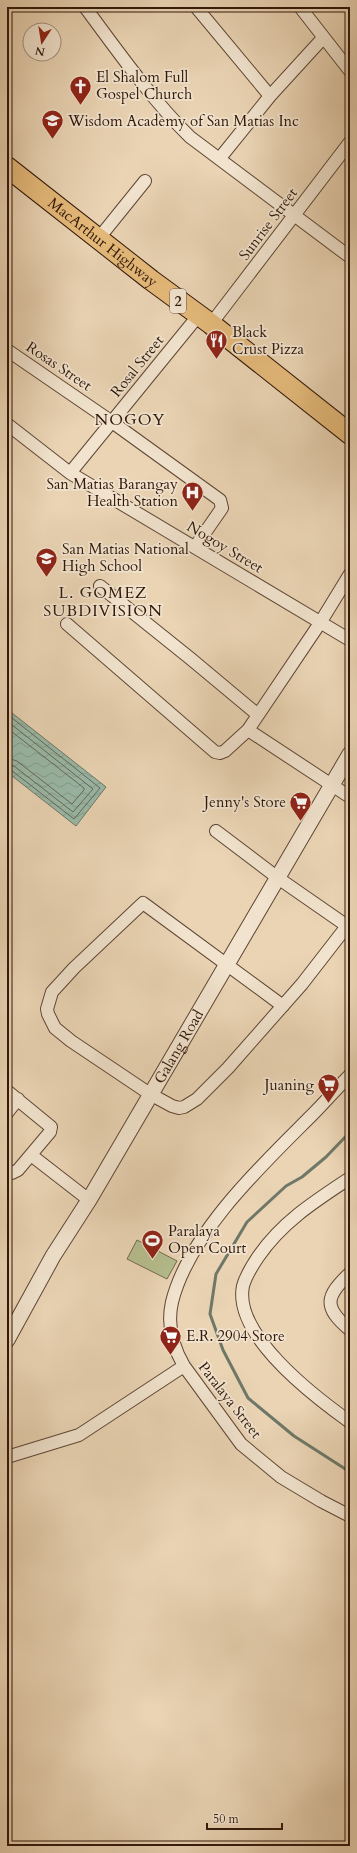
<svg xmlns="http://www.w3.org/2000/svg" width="357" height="1853" font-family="Cardo,serif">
<defs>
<pattern id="water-waves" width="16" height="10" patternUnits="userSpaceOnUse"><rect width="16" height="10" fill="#99b9a8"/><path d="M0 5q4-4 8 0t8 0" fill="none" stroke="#849e8f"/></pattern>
</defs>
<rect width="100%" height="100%" fill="#ead4b4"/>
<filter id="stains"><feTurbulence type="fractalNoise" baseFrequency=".005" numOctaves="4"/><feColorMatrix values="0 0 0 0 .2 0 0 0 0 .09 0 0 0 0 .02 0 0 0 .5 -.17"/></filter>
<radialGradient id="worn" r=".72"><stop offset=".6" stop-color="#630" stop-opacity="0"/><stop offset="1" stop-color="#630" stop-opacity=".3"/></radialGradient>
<path fill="#b5bd8e" stroke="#726a4c" d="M137,1240L177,1261L167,1279L127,1259Z"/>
<path fill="url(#water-waves)" stroke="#6f7868" d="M7,709L106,787L76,826L7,772Z"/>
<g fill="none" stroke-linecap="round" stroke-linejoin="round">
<path stroke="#646858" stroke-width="1" d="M7,714L100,788L74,819L11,770L7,769
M7,721L93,789L73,812L14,766L7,764
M7,728L84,788V790L72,804L17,761L7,758"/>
<path stroke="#6f7868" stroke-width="3" d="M350,1132L326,1157L302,1177L286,1186L247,1222L216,1274L210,1314L223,1350L248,1398L294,1436L350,1472"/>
<defs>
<path id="minor" d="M85,7C116,49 153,101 190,137L350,257
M196,7L270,96
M300,7L350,71
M220,158L270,96L323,38
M99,238L145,181
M211,324L350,142
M7,350L112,422L220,500L222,508L195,547
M7,424L70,473L350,640
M70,473L198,316
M100,586L191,659L258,715
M67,624L215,752L220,753L225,751L248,730L320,623L350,574
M248,730L350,797
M216,831L278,878L350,928
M283,1006L143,903L74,968L52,992L47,1009L48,1014L55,1028L71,1041L150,1094L172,1106L179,1108L184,1107L197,1099L228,1068L302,984L347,926
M350,1075C337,1088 325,1102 312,1115C264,1163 189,1233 172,1302C167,1324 173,1347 184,1366L241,1444L281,1477L321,1501L350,1516
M7,1091L51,1127L50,1132L18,1170L12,1173L7,1170
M7,1113L18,1099
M31,1155L89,1200
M350,1178C315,1201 282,1222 258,1257C252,1266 246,1275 243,1286C233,1335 315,1397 350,1422
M350,1273C325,1297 323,1307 350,1330
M7,1457L79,1435L184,1366"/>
<g id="tertiary">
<path id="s1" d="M7,1340L53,1256L89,1200L350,754"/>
</g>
<g id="trunk">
<path id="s2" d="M7,167L151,280L211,324L350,434"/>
</g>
</defs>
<use href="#minor" stroke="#5e4634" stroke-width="14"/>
<use href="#tertiary" stroke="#5e4634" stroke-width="17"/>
<use href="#trunk" stroke="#301709" stroke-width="22"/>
<use href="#minor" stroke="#f1e3ce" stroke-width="12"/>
<use href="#tertiary" stroke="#f1e3ce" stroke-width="15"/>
<use href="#trunk" stroke="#e5ba7a" stroke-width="20"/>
</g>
<defs>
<symbol id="church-pin" viewBox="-11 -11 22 30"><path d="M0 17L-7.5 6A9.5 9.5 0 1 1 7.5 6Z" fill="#8f2418" stroke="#f1e3ce"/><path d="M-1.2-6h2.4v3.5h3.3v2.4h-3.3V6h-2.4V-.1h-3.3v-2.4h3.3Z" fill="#fff"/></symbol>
<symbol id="school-pin" viewBox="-11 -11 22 30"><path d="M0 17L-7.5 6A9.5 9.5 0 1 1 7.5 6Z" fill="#8f2418" stroke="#f1e3ce"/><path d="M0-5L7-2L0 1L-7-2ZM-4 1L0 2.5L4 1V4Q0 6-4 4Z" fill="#fff"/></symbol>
<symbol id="restaurant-pin" viewBox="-11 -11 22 30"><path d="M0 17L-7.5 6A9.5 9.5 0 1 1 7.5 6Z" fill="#8f2418" stroke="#f1e3ce"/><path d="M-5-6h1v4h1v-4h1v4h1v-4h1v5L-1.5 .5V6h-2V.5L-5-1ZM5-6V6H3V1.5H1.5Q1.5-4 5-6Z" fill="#fff"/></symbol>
<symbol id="hospital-pin" viewBox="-11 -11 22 30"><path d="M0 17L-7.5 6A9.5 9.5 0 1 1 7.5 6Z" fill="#8f2418" stroke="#f1e3ce"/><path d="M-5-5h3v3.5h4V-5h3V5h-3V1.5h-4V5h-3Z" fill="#fff"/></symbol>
<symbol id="supermarket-pin" viewBox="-11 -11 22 30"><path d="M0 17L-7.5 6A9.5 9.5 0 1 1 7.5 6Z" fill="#8f2418" stroke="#f1e3ce"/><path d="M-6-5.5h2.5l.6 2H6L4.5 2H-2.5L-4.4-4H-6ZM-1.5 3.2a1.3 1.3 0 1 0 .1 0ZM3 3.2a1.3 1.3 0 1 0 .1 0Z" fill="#fff"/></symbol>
<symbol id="stadium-pin" viewBox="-11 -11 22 30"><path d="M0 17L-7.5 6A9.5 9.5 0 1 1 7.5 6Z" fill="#8f2418" stroke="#f1e3ce"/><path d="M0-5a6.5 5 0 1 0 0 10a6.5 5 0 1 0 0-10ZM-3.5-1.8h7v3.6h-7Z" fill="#fff"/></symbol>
</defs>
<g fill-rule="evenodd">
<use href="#church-pin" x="68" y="74" width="25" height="34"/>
<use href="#school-pin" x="40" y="108" width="25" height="34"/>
<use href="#restaurant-pin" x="204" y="328" width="25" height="34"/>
<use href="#hospital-pin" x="180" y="480" width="25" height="34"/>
<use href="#school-pin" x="34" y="546" width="25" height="34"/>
<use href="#supermarket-pin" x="288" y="790" width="25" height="34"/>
<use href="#supermarket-pin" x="316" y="1072" width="25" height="34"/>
<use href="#stadium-pin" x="140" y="1228" width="25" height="34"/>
<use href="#supermarket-pin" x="158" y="1324" width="25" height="34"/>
</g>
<g text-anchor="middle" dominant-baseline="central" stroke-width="3.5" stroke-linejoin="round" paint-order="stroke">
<rect fill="#f1e3ce" stroke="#6a5444" stroke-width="1" x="170" y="289" width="16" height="24" rx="3"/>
<g font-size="14" font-weight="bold" fill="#301709">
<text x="178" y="301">2</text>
</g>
<g font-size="15" fill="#301709" stroke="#f1e3ce" text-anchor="start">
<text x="96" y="77">El Shalom Full<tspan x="96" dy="17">Gospel Church</tspan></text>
<text x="68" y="121">Wisdom Academy of San Matias Inc</text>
<text x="232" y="332">Black<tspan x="232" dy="17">Crust Pizza</tspan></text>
<text x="178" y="484" text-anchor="end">San Matias Barangay<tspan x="178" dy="17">Health Station</tspan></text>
<text x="62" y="549">San Matias National<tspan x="62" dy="17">High School</tspan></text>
<text x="286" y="802" text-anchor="end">Jenny's Store</text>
<text x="314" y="1085" text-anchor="end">Juaning</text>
<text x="168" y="1231">Paralaya<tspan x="168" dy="17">Open Court</tspan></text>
<text x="186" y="1336">E.R. 2904 Store</text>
</g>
<g font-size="15" fill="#301709" stroke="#f1e3ce">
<text transform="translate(268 224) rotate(-53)">Sunrise Street</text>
<text stroke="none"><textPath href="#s2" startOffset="122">MacArthur Highway</textPath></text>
<text transform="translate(59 366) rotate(34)">Rosas Street</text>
<text transform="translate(137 366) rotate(-51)">Rosal Street</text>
<text transform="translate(225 547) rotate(31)">Nogoy Street</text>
<text stroke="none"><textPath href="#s1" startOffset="340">Galang Road</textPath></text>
<text transform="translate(230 1400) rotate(52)">Paralaya Street</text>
</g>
<g font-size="16" letter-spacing="1" fill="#301709" stroke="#f1e3ce">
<text x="130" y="420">NOGOY</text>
<text x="103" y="593">L. GOMEZ<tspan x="103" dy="18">SUBDIVISION</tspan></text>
</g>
</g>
<rect width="357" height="1853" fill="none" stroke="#ead4b4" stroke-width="24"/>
<rect x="8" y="8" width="341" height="1837" fill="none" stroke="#301709" stroke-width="2"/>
<rect x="12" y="12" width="333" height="1829" fill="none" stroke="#301709"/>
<g transform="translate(42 42) rotate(192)"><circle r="19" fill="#f1e3ce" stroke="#a4917f"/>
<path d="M0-3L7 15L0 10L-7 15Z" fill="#8f2418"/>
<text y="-6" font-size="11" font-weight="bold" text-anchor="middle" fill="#301709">N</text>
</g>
<path d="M207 1823v6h75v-6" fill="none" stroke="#301709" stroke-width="2"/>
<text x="213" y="1823" font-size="12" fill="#301709" stroke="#f1e3ce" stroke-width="3" paint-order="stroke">50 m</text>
<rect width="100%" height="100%" filter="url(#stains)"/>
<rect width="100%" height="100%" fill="url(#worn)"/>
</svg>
